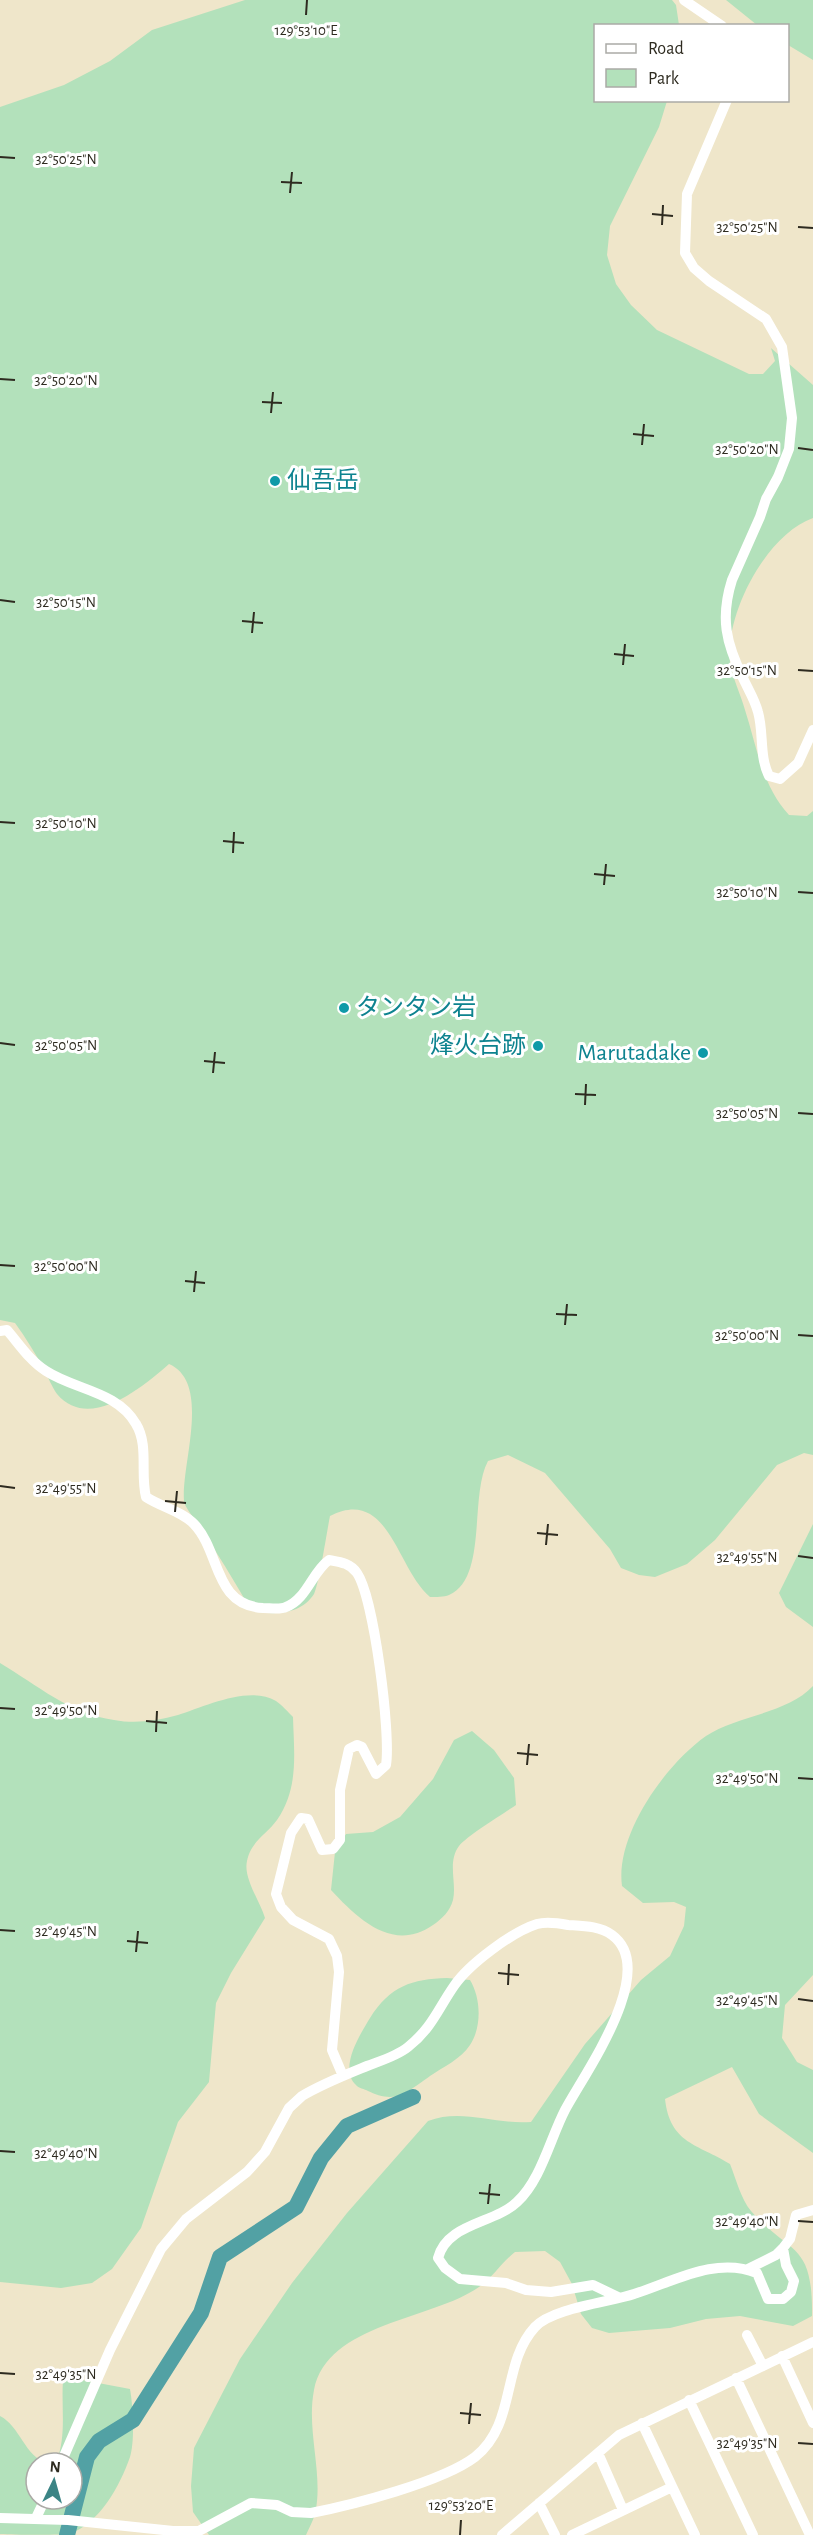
<svg xmlns="http://www.w3.org/2000/svg" width="813" height="2535" font-family="'Alegreya Sans','Noto Sans JP',sans-serif">
<rect width="100%" height="100%" fill="#efe6ca"/>
<path fill="#b3e1bb" d="M245,0H672L676,5L679,25L596,26V100L667,101L659,127L610,226L607,255L616,284L631,305L657,330L749,374H763L775,361L771,348L813,385V518C767,534 725,613 730,662C732,677 741,695 745,710C757,747 762,786 789,815L807,816L813,811V1455L804,1453L777,1465L715,1540L687,1564L655,1577L639,1575L621,1568L610,1549L545,1473L508,1455L488,1461C469,1496 488,1578 449,1595C444,1597 436,1597 430,1597C396,1568 389,1486 330,1516C327,1531 319,1584 314,1594C301,1615 271,1616 251,1610C233,1579 215,1549 195,1520C191,1514 185,1507 184,1501C181,1464 212,1383 169,1364C143,1387 89,1432 57,1394C52,1387 48,1377 44,1369C35,1353 26,1338 15,1323L0,1320V107L64,85L110,61L152,30Z
M726,0H813V60L788,45V26L757,25Z
M813,1524V1627L786,1607L779,1593Z
M0,1663C37,1685 70,1714 114,1720C135,1724 157,1721 178,1715C204,1707 249,1685 276,1701C282,1705 288,1712 293,1717C294,1754 299,1788 277,1820C266,1835 251,1841 247,1861C243,1878 260,1901 265,1918L231,1973L216,2003L209,2082L178,2122L141,2228L112,2269L92,2283L61,2288L0,2282Z
M813,1686V1975L785,2005L782,2038L797,2062L813,2070V2153L759,2114L732,2067L665,2099C670,2144 698,2144 730,2164C736,2179 741,2199 751,2211C791,2256 813,2241 812,2316L793,2326L740,2316L706,2319L670,2328L609,2333L592,2328L581,2314L572,2284L560,2262L545,2251L515,2252C502,2262 492,2278 479,2287C432,2320 327,2323 314,2390C306,2431 324,2474 315,2514C313,2521 309,2528 306,2535H209L193,2512L191,2486L194,2448L240,2359L292,2283L347,2213L428,2121C462,2108 496,2125 531,2122L585,2044L641,1980L670,1956L684,1926L686,1907L674,1902L643,1903L622,1886C615,1835 665,1765 706,1736C735,1716 787,1714 813,1686Z
M472,1731L494,1750L514,1778L516,1805C503,1814 468,1835 459,1846C447,1862 457,1883 453,1900C450,1911 442,1919 433,1925C393,1953 358,1919 331,1890L335,1852L346,1834L373,1832L400,1817L433,1779L454,1740Z
M447,1978L470,1980C481,1998 482,2027 470,2045C461,2059 443,2067 430,2076C420,2083 403,2097 390,2097C383,2097 374,2094 368,2091C365,2089 358,2088 356,2085C338,2068 361,2033 370,2018C390,1986 412,1979 447,1978Z
M77,2379L130,2389C133,2406 135,2441 130,2457C120,2486 99,2524 69,2534C54,2535 17,2535 0,2534V2416C20,2426 25,2457 47,2463H36V2499H72V2463H56C67,2436 61,2408 63,2380Z"/>
<g fill="none" stroke-linecap="round" stroke-linejoin="round">
<path stroke="#52a1a4" stroke-width="16" d="M67,2535L87,2457L99,2441L133,2420L201,2313L220,2257L296,2207L321,2158L347,2126L413,2097"/>
<path stroke="#fff" stroke-width="10" d="M684,0L722,26
M727,100L687,194L685,253L694,268L709,281L766,319L782,347L792,418L789,449L778,477L766,499L760,517L732,580C720,618 726,643 743,678C748,689 755,700 758,712C764,733 759,756 769,776L780,779L798,763L813,730
M0,1331L7,1330C19,1344 30,1361 46,1371C75,1390 117,1391 136,1424C149,1445 140,1474 146,1497C161,1507 182,1511 194,1524C221,1552 213,1605 263,1608C270,1608 280,1610 286,1607C307,1599 312,1572 329,1560C340,1562 350,1563 357,1573C374,1598 391,1734 386,1765L376,1774L362,1747L357,1745L349,1749L340,1790V1840L333,1849L322,1850L308,1819L301,1818L291,1833L276,1894L281,1907L293,1920L329,1939L337,1956L339,1972L332,2050L343,2076
M748,2269L776,2255L783,2248
M747,2335L763,2366
M782,2356L813,2423
M736,2378L810,2535
M689,2400L753,2535
M642,2423L695,2535
M598,2453L623,2510
M61,2463L110,2350L161,2249L186,2219L247,2172L265,2152L289,2108L302,2096C322,2084 345,2075 367,2066C380,2061 397,2056 408,2047C432,2028 438,2009 454,1986C469,1964 512,1932 537,1924C547,1921 558,1923 568,1925C583,1926 600,1926 612,1935C660,1970 584,2074 565,2110C550,2139 541,2180 517,2202C494,2224 447,2223 438,2258L445,2268L460,2279L506,2283L526,2290L551,2292L593,2285L618,2297
M539,2503L555,2535
M0,2518L68,2520L173,2531H199L251,2503L277,2505L292,2512L311,2513C352,2505 442,2482 475,2457C517,2424 501,2364 535,2327C552,2308 610,2302 634,2294C673,2282 715,2256 757,2273L768,2299H783L791,2292L794,2281L786,2265L783,2248L790,2239L796,2215L813,2210
M36,2518L45,2499
M502,2535L619,2435L813,2342
M572,2535L672,2487"/>
</g>
<path fill="none" stroke="#2e2b20" stroke-width="2" d="M306,15L307,0M0,157L15,158M281,182L302,183M290,193L292,172M652,214L673,216M662,225L663,205M798,227L813,228M0,379L15,380M262,402L282,403M271,413L273,392M633,434L654,436M642,445L644,424M798,448L813,450M0,600L15,602M242,621L263,623M252,633L254,612M614,654L634,656M623,665L625,644M798,670L813,671M0,822L15,823M223,841L244,843M233,853L234,832M594,874L615,876M604,885L606,864M798,892L813,893M0,1043L15,1045M204,1061L225,1063M213,1073L215,1052M575,1094L596,1095M585,1105L586,1084M798,1113L813,1114M0,1265L15,1266M185,1281L205,1283M194,1292L196,1271M556,1314L577,1315M565,1325L567,1304M798,1335L813,1336M0,1486L15,1488M165,1501L186,1503M175,1512L177,1491M537,1533L558,1535M546,1545L548,1524M798,1556L813,1558M0,1708L15,1709M146,1721L167,1723M156,1732L157,1711M517,1753L538,1755M527,1765L529,1744M798,1778L813,1779M0,1930L15,1931M127,1941L148,1943M136,1952L138,1931M498,1973L519,1975M508,1985L509,1964M798,1999L813,2001M0,2151L15,2152M479,2193L500,2195M488,2204L490,2184M798,2221L813,2222M0,2373L15,2374M460,2413L481,2415M469,2424L471,2403M798,2443L813,2444M460,2535L461,2520"/>
<g fill="#0f9aa8" stroke="#fff" stroke-width="2">
<circle cx="275" cy="481" r="6"/>
<circle cx="344" cy="1008" r="6"/>
<circle cx="538" cy="1046" r="6"/>
<circle cx="703" cy="1053" r="6"/>
</g>
<g text-anchor="middle" dominant-baseline="central" stroke-width="6" stroke-linejoin="round" paint-order="stroke">
<g font-size="24" fill="#0d838f" stroke="#fff" text-anchor="start">
<text x="287" y="481">仙吾岳</text>
<text x="356" y="1008">タンタン岩</text>
<text x="526" y="1046" text-anchor="end">烽火台跡</text>
<text x="691" y="1053" text-anchor="end">Marutadake</text>
</g>
</g>
<g font-size="15" text-anchor="middle" fill="#2e2b20" stroke="#fff" stroke-width="6" stroke-linejoin="round" paint-order="stroke">
<text x="306" y="35">129°53'10"E</text>
<text x="66" y="164">32°50'25"N</text>
<text x="747" y="232">32°50'25"N</text>
<text x="66" y="385">32°50'20"N</text>
<text x="747" y="454">32°50'20"N</text>
<text x="66" y="607">32°50'15"N</text>
<text x="747" y="675">32°50'15"N</text>
<text x="66" y="828">32°50'10"N</text>
<text x="747" y="897">32°50'10"N</text>
<text x="66" y="1050">32°50'05"N</text>
<text x="747" y="1118">32°50'05"N</text>
<text x="66" y="1271">32°50'00"N</text>
<text x="747" y="1340">32°50'00"N</text>
<text x="66" y="1493">32°49'55"N</text>
<text x="747" y="1562">32°49'55"N</text>
<text x="66" y="1715">32°49'50"N</text>
<text x="747" y="1783">32°49'50"N</text>
<text x="66" y="1936">32°49'45"N</text>
<text x="747" y="2005">32°49'45"N</text>
<text x="66" y="2158">32°49'40"N</text>
<text x="747" y="2226">32°49'40"N</text>
<text x="66" y="2379">32°49'35"N</text>
<text x="747" y="2448">32°49'35"N</text>
<text x="461" y="2510">129°53'20"E</text>
</g>
<rect x="594" y="24" width="195" height="78" fill="#ffffff" stroke="#abaaa6" stroke-width="1.5"/>
<rect x="606" y="44" width="30" height="9" fill="#ffffff" stroke="#abaaa6" stroke-width="1.5"/>
<text x="648" y="54" font-size="18" fill="#2e2b20">Road</text>
<rect x="606" y="69" width="30" height="18" fill="#b3e1bb" stroke="#abaaa6" stroke-width="1.5"/>
<text x="648" y="84" font-size="18" fill="#2e2b20">Park</text>
<g transform="translate(54 2481) rotate(5)"><circle r="28" fill="#ffffff" stroke="#abaaa6" stroke-width="1.5"/>
<path d="M0-4.5L10 22L0 15L-10 22Z" fill="#3b8485"/>
<text y="-9" font-size="16" font-weight="bold" text-anchor="middle" fill="#2e2b20">N</text>
</g>
</svg>
